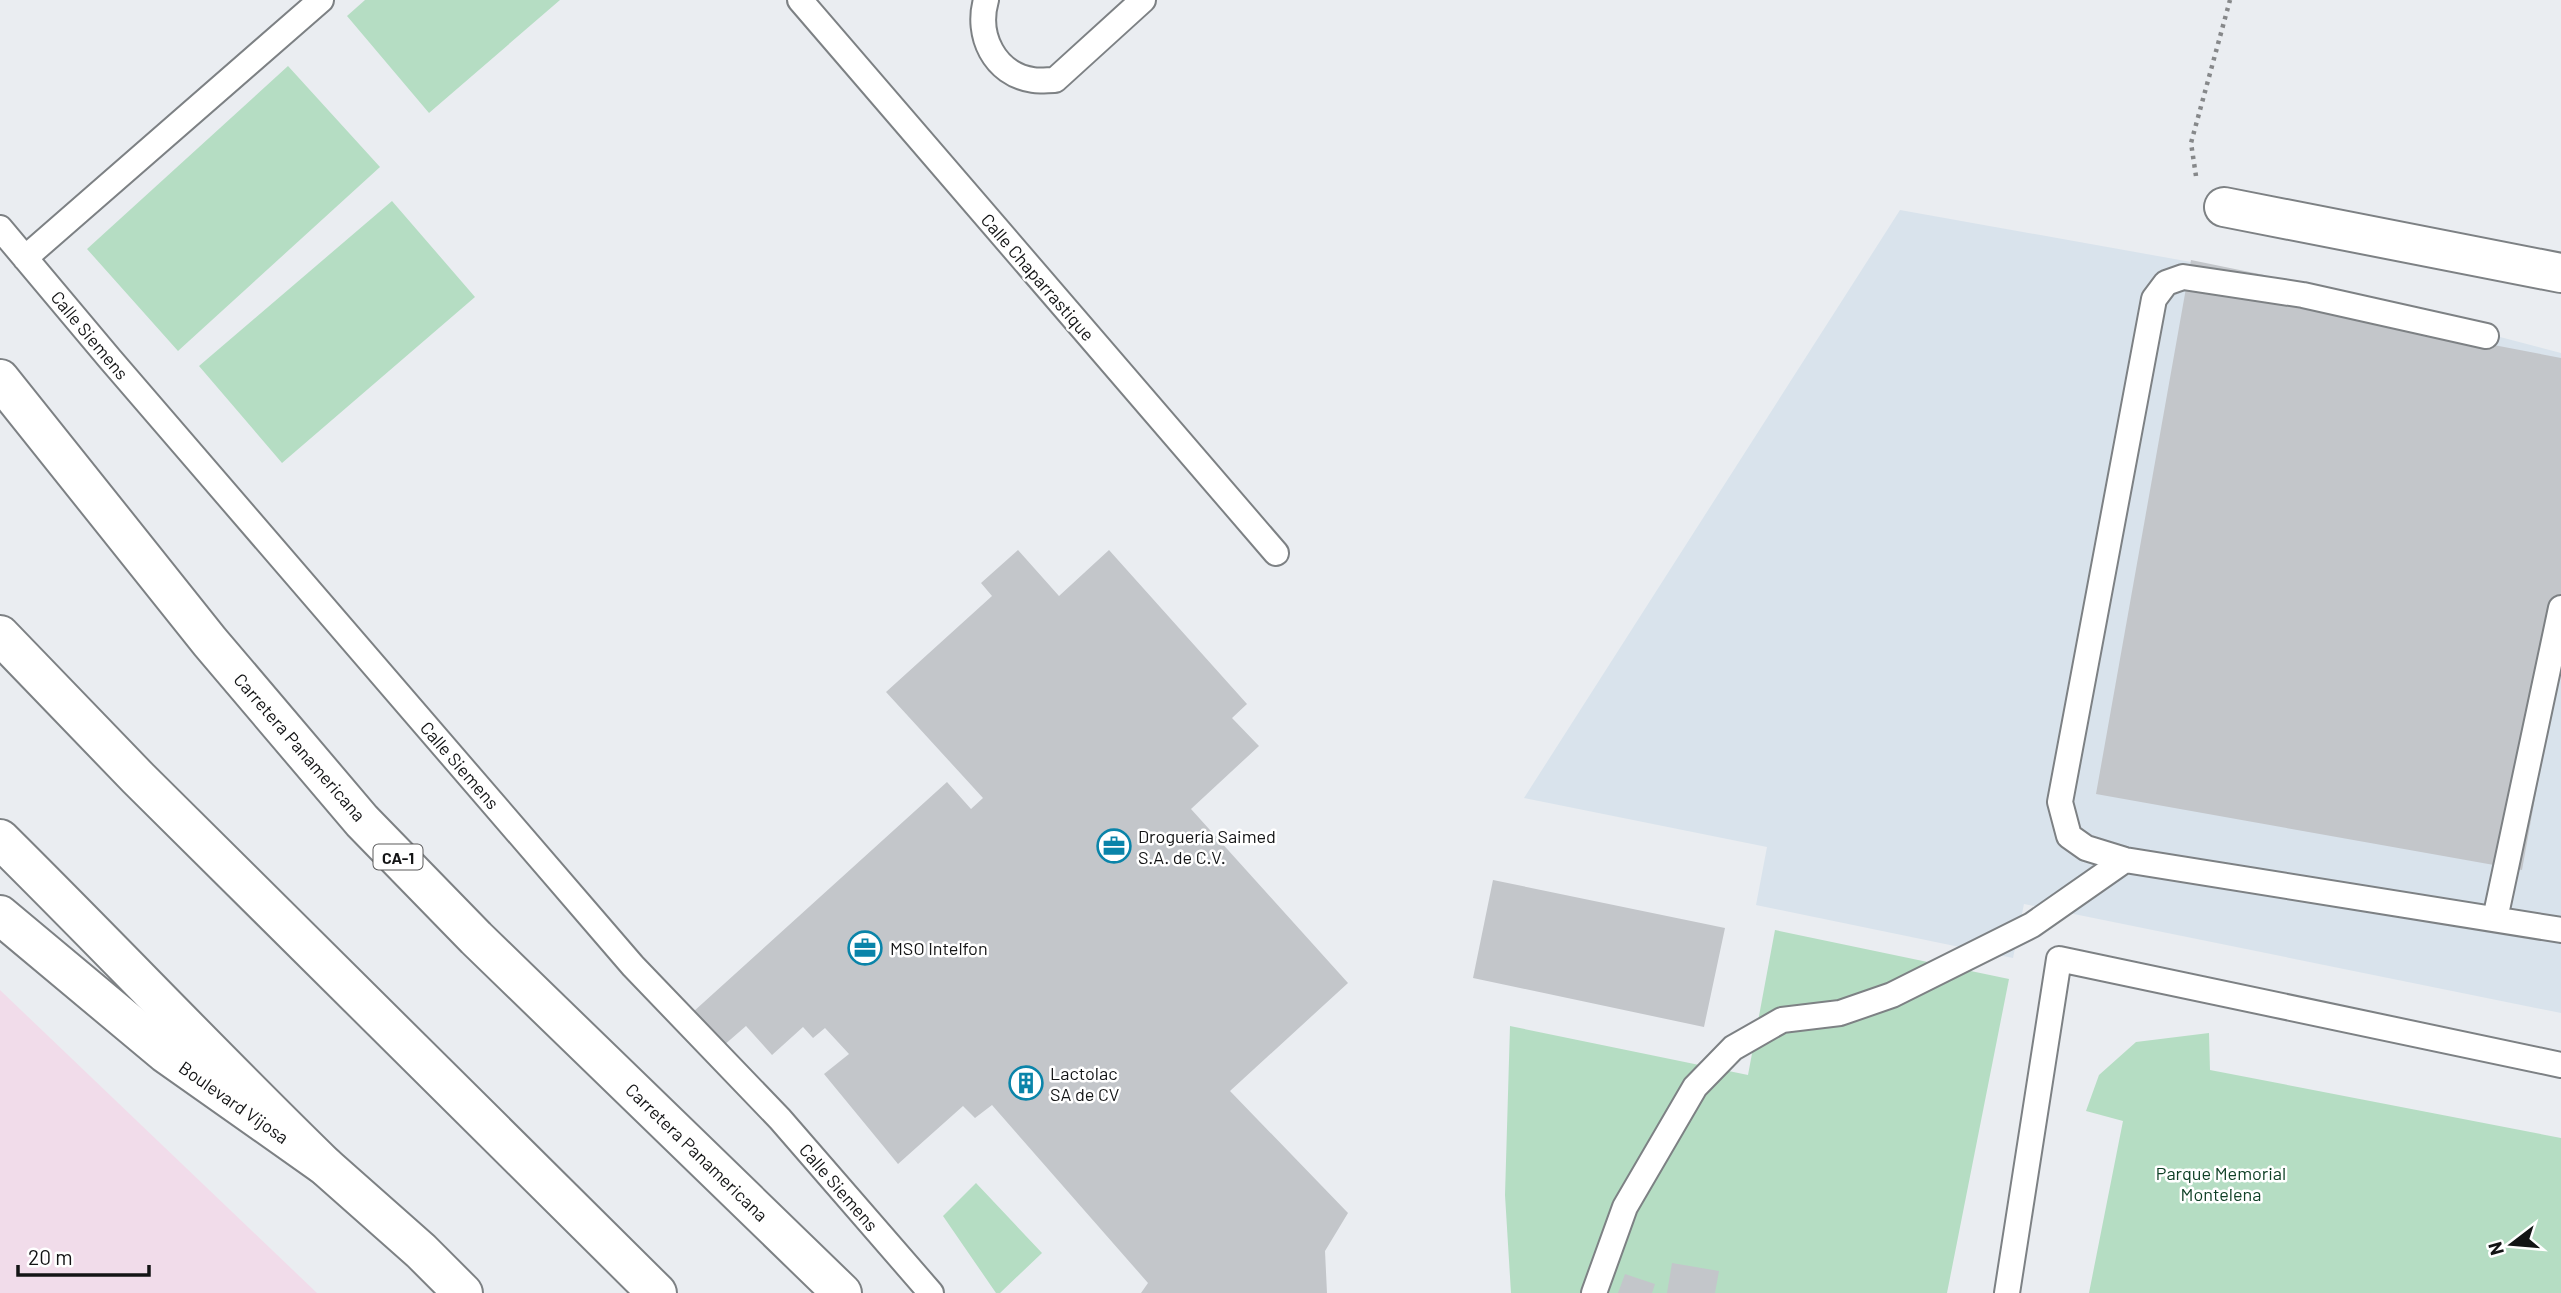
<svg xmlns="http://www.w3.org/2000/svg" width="2561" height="1293" font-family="Barlow,sans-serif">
<rect width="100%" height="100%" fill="#eaedf1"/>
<path fill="#d9e3ec" d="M1900,210L2264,275L2561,353V1013L2024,904L2013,958L1756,905L1767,847L1524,798Z"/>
<path fill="#f1dcea" d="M0,990L317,1293H0Z"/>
<path fill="#b5ddc3" d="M365,0H560L429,113L347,16Z
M288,66L380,167L178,351L87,249Z
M392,201L475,297L282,463L199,366Z
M1775,930L2009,979L1947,1293H1511L1505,1195L1510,1026L1748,1075Z
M2209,1033L2210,1070L2561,1138V1293H2089L2123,1121L2086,1111L2099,1075L2136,1042Z
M976,1183L1042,1253L1000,1293H996L943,1216Z"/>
<path fill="#c3c6ca" d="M2191,260L2264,275L2259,300L2561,358V654L2522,870L2096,794Z
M1018,550L1059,596L1109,550L1247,704L1232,718L1259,746L1191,809L1348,983L1230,1091L1348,1213L1325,1251L1327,1293H1141L1148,1283L992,1105L975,1118L963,1106L898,1164L824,1074L849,1054L825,1028L813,1038L803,1027L772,1055L746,1026L723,1046L693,1012L947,782L971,809L983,798L886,692L992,596L981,583Z
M1493,880L1725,928L1704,1027L1473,978Z
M1672,1263L1719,1271L1715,1293H1667Z
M1625,1274L1655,1284L1652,1293H1618Z"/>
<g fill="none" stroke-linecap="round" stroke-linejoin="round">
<defs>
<path id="service" d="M800,0L1276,553
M986,0C976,35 994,74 1033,80C1039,81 1048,80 1055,80L1143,0
M0,228L110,359L633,966L780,1119L931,1293
M25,258L321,0
M2486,336L2303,295L2183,277L2166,283L2154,299L2060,802L2069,836L2086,848L2125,860L2561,930
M2495,919L2561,608
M1594,1293L1625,1207L1695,1087L1733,1048L1782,1020L1840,1013L1892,995L2032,925L2125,860
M2007,1293L2059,959L2561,1065"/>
<path id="minor" d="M2224,207L2561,273
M0,915L165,1053L325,1166L421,1251L463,1293"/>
<path id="primary" d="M0,379L210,642L362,821L476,938L842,1293
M0,635L138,778L657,1293
M0,839C109,947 215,1059 325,1166"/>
</defs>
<use href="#service" stroke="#7d8184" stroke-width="28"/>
<use href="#minor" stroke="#7d8184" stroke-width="42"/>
<use href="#primary" stroke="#7d8184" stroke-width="42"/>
<path stroke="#86888a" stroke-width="4.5" stroke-dasharray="3.5 5" stroke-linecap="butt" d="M2196,176L2191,143L2230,0"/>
<use href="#service" stroke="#fff" stroke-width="24"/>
<use href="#minor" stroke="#fff" stroke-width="38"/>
<use href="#primary" stroke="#fff" stroke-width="38"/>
</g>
<defs>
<symbol id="office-ring" viewBox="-11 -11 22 22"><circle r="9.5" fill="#fff" stroke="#0a84a9" stroke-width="1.5"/><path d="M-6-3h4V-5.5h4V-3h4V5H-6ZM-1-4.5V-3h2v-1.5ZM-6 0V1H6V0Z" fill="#0a84a9"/></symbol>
<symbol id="building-ring" viewBox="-11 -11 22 22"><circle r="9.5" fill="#fff" stroke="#0a84a9" stroke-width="1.5"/><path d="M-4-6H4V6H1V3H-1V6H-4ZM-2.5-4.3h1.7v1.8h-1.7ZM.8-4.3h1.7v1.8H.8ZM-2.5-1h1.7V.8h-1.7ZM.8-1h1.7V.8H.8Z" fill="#0a84a9"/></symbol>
</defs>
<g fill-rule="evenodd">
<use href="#office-ring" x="1095" y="827" width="38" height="38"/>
<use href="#office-ring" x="846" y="929" width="38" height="38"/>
<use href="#building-ring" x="1007" y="1064" width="38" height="38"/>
</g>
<g text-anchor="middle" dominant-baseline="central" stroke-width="5" stroke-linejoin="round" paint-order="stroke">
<rect fill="#fff" stroke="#5a5a5b" stroke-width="2" x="373.5" y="844.5" width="49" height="25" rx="5"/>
<g font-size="16" font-weight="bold" fill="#131415">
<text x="398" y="857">CA-1</text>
</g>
<g font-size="18" fill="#131415" stroke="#fff">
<text transform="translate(1038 277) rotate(49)">Calle Chaparrastique</text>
<text transform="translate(90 335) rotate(50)">Calle Siemens</text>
<text transform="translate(300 747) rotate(49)">Carretera Panamericana</text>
<text transform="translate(460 765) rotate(49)">Calle Siemens</text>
<text transform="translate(234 1102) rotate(35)">Boulevard Vijosa</text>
<text transform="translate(697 1152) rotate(44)">Carretera Panamericana</text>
<text transform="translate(839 1187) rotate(49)">Calle Siemens</text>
</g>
<g font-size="18" fill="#131415" stroke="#fff" text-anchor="start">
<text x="1138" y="836">Droguería Saimed<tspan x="1138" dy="21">S.A. de C.V.</tspan></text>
<text x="890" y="948">MSO Intelfon</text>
<text x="1050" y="1073">Lactolac<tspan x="1050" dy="21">SA de CV</tspan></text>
</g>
<g font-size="18" fill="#0f4026" stroke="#fff">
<text x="2221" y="1173">Parque Memorial<tspan x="2221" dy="21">Montelena</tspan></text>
</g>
</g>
<g transform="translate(2512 1244) rotate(254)" stroke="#ffffff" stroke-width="5" paint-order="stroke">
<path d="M0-5L12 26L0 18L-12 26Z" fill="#131415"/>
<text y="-10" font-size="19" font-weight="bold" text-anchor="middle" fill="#131415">N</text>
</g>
<path d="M18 1265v10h131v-10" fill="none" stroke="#131415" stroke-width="3.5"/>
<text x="28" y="1265" font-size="21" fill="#131415" stroke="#ffffff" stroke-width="5" paint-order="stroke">20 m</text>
</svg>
